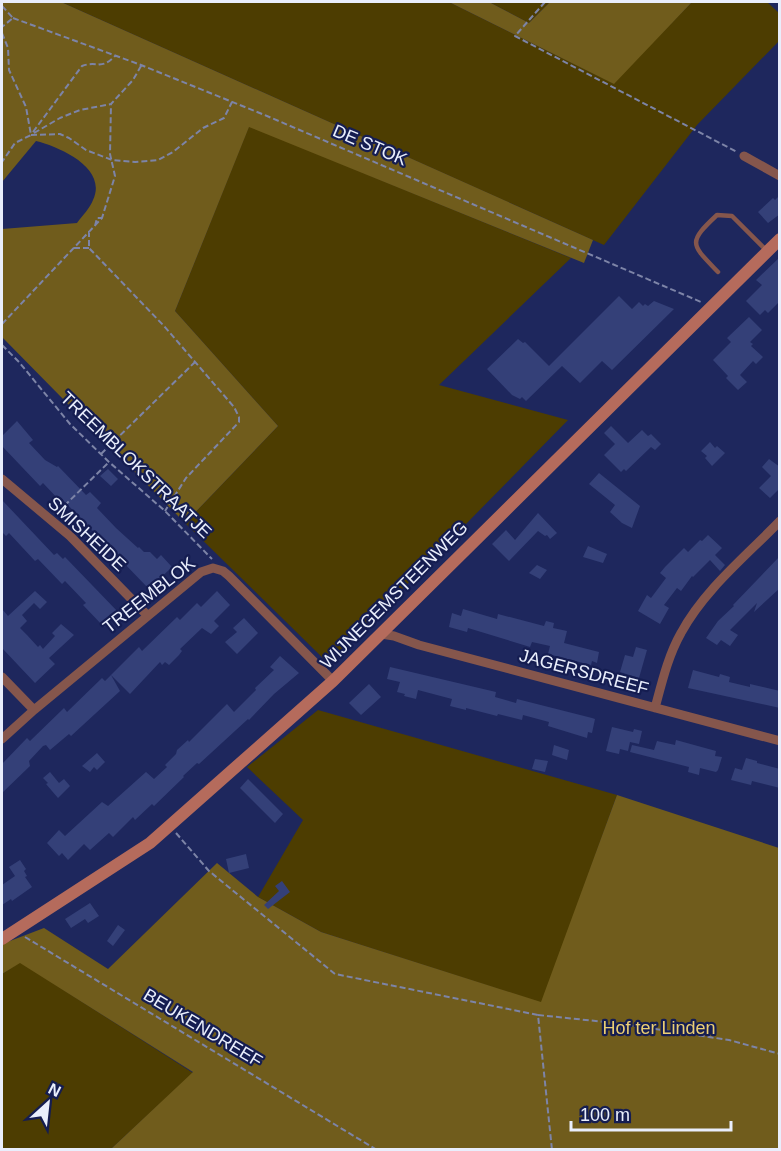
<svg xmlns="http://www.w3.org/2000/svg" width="781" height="1151" font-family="Arial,sans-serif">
<rect width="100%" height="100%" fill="#1e275d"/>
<path fill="#4d3d01" d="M61,2H449L613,83L692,2H767L779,13V41L697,125L604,245Z
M489,2H550L529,23Z
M249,126L571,258L439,385L568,420L415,576L330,665L185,523L278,426L175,311Z
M318,710L617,795L542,1003L321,932L258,897L303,820L247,767Z
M20,962L193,1073L111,1149L2,1150V974Z"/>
<path fill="#705c1c" d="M2,2H61L593,240L584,263L249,127L175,311L278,426L185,523L2,337V229L77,223C82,216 90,208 93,200C108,168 60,147 36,141L2,182Z
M449,2H489L529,23L550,2H692L614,84Z
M617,795L779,848V1149H111L193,1072L20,963L2,974V944L44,928L108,969L217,863L258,897L321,932L541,1002Z"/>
<path fill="#344078" d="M780,195V214L768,223L758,212L773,198L775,200Z
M780,257V301L768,313L765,310L760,315L746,301L762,285L756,280Z
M619,296L632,309L639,302L643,306L645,304L648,306L654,301L674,309L612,370L602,361L580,383L562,366L526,401L522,397L520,399L512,395L487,369L518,339L523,343L525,342L549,366Z
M749,317L762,330L750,342L753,344L751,346L763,357L756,364L753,361L740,375L747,382L738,390L726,378L728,376L713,360L731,342L727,338Z
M17,421L33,440L29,443L45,460L57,467L58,466L86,495L90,492L101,503L97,508L116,528L138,548L139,547L144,552H150L157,559L161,555L172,567L149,589L62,499L60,501L43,483L40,486L2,446V436Z
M611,426L628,443L642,430L648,436L651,434L661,444L655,450L651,447L626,471L624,469L621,472L604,455L615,444L604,433Z
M710,442L715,448L717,446L725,453L712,466L705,458L707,456L701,451Z
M769,459L780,467V488L770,498L759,488L771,476L762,467Z
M108,469L118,479L111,486L100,476Z
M599,473L640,506L632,528L622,523L610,512L615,505L589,484Z
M2,500L54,555L57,553L63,559L65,557L119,613L104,627L83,605L86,603L65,581L62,584L38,559L35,561L9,533L6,536L2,532Z
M538,513L557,533L550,539L547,535L545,536L538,531L509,561L492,544L506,530L515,540Z
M708,535L722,548L715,555L725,565L720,571L710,560L693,577L692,576L681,591L677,588L664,605L669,608L660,624L638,611L647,595L651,598L666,578L660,573L665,567L684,548L688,552L700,540L702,541Z
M588,546L607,554L603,563L583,557Z
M780,556V588L754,612L757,603L730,630L738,635L730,646L721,640L717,645L706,638L718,621L734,606L733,605Z
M537,565L547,570L540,579L529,573Z
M35,591L47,602L40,609L34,603L22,615L27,621L20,628L27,635L38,647L40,645L43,649L55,636L52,633L61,624L74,635L49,658L55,664L35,683L2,648V609L8,616Z
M217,591L230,605L214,621L219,626L211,634L202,628L180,649L182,651L179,655L169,665L165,662L162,665L160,662L130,694L111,675L139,647L142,651L177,617L180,620L197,603L201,607Z
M463,609L497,619L498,614L544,626L546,621L554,623L553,628L567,631L564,643L599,652L597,663L592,661L591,665L548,654L550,646L532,642L530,647L468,628L467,632L449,627L452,613L461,616Z
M244,618L258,633L237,654L225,642L237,632L233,628Z
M636,647L647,650L639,678L620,672L625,655L633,657Z
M280,656L299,673L274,694L249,720L248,719L199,764L197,763L183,776L184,777L154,806L152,804L135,820L133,817L113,837L109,833L90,850L84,844L68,860L62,853L59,856L47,843L59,830L65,836L102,802L108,806L146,772L154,779L167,767L165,765L176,754L177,750L188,740L189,742L227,704L234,712L256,690L255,688L274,670L270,667Z
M390,667L496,692L495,697L516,703L517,699L592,718L595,719L592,733L588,732L587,738L548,726L549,722L523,715L522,720L498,714L497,716L466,708V710L450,706L452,699L418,690L416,699L404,696L405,694L397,692L400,682L387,679Z
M693,670L719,677L720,674L730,677L729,682L750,687V684L780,691V708L688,688Z
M111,675L120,691L71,736L69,734L50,750L46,745L43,746L29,761L30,766L2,793V764L27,738L30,741L64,708L67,712L102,678L105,681Z
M369,684L381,697L361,715L349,703Z
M612,727L633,732L634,729L642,731L639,744L630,742L628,751L620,749L619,754L606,751Z
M676,740L716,751L715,756L722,757L718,770L716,772L700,768L699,775L688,772L689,767L630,752L632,745L654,750L657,741L675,745Z
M554,745L569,750L567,760L552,755Z
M97,753L105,762L97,770L94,767L90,772L82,766Z
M746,758L757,761V763L780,769V788L752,781L751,785L731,780L735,768L742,770Z
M535,759L548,761L545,772L532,769Z
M50,772L59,783L64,779L70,786L58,798L46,784L48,783L43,778Z
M248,779L283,814L275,823L240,788Z
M246,854L249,868L229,873L226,859Z
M20,860L26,869L24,871L27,876L25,877L32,887L12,901L11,899L2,905V885L15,876L9,867Z
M282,881L290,892L268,909L264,905L279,891L275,886Z
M90,903L99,916L88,923L85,919L71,928L65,919Z
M118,925L125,930L113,946L107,941Z"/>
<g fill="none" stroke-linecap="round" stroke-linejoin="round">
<path stroke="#7d84a7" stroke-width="2" stroke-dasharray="6 3" stroke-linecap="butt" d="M545,2L515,36L737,152
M2,6L13,18L2,27
M13,18L141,65L267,116L701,302
M2,33L8,48L9,70L26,107L31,135L15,143L2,162
M33,132L82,66C98,60 100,71 115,56
M34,133L60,118L80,110L111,104L133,80L141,66
M31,135L60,134L69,138L86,150L112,160L135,162L158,160L173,152L203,128L224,118L232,102
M95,226L97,218H102
M89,231V248L164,326L234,407L239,417V422L186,478L165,511
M74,248H89
M2,324L102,218L115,176L110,154L111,104
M2,345L19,362L70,424L109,462L165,511L212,559
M101,454L195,362
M58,512L109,462
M176,833L209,871L335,974L538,1015L552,1150
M25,937L377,1150
M538,1015L615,1023L729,1040L780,1054"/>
<path stroke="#85564c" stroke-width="4.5" d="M718,272C691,244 687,243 717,215L732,216L767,251"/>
<path stroke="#85564c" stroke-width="9" d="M744,156L780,176
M2,479L70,536L147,615
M381,634L394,636L419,645L780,741
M2,677L34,710
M655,708C662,682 668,656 681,633C704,590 746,556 780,521
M2,739L34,710L201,572L213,568L223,571L229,576L333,681"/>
<path stroke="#b56b5c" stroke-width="12" d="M2,939L150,843L333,681L780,239"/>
</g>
<g text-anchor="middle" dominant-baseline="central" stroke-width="4.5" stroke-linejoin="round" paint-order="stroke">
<g font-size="18" fill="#e9eefc" stroke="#151d51">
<text transform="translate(370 145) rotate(23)">DE STOK</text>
<text transform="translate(136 465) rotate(44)">TREEMBLOKSTRAATJE</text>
<text transform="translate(87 534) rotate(43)">SMISHEIDE</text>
<text transform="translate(149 595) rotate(-38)">TREEMBLOK</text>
<text transform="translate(394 595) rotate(-45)">WIJNEGEMSTEENWEG</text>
<text transform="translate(584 672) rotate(15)">JAGERSDREEF</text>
<text transform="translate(203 1028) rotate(31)">BEUKENDREEF</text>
</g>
<g font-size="18" fill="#eccf74" stroke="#151d51">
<text x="659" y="1028">Hof ter Linden</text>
</g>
</g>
<rect width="781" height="1151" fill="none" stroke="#e9eefc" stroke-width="6"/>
<g transform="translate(48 1103) rotate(27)" stroke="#151d51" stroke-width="4.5" paint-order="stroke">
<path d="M0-4.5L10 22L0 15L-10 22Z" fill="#e9eefc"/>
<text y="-9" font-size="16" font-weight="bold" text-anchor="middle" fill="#e9eefc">N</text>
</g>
<path d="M571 1121v9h160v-9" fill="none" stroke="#e9eefc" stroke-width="3"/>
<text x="580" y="1121" font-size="18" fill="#e9eefc" stroke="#151d51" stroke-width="4.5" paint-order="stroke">100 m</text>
</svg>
